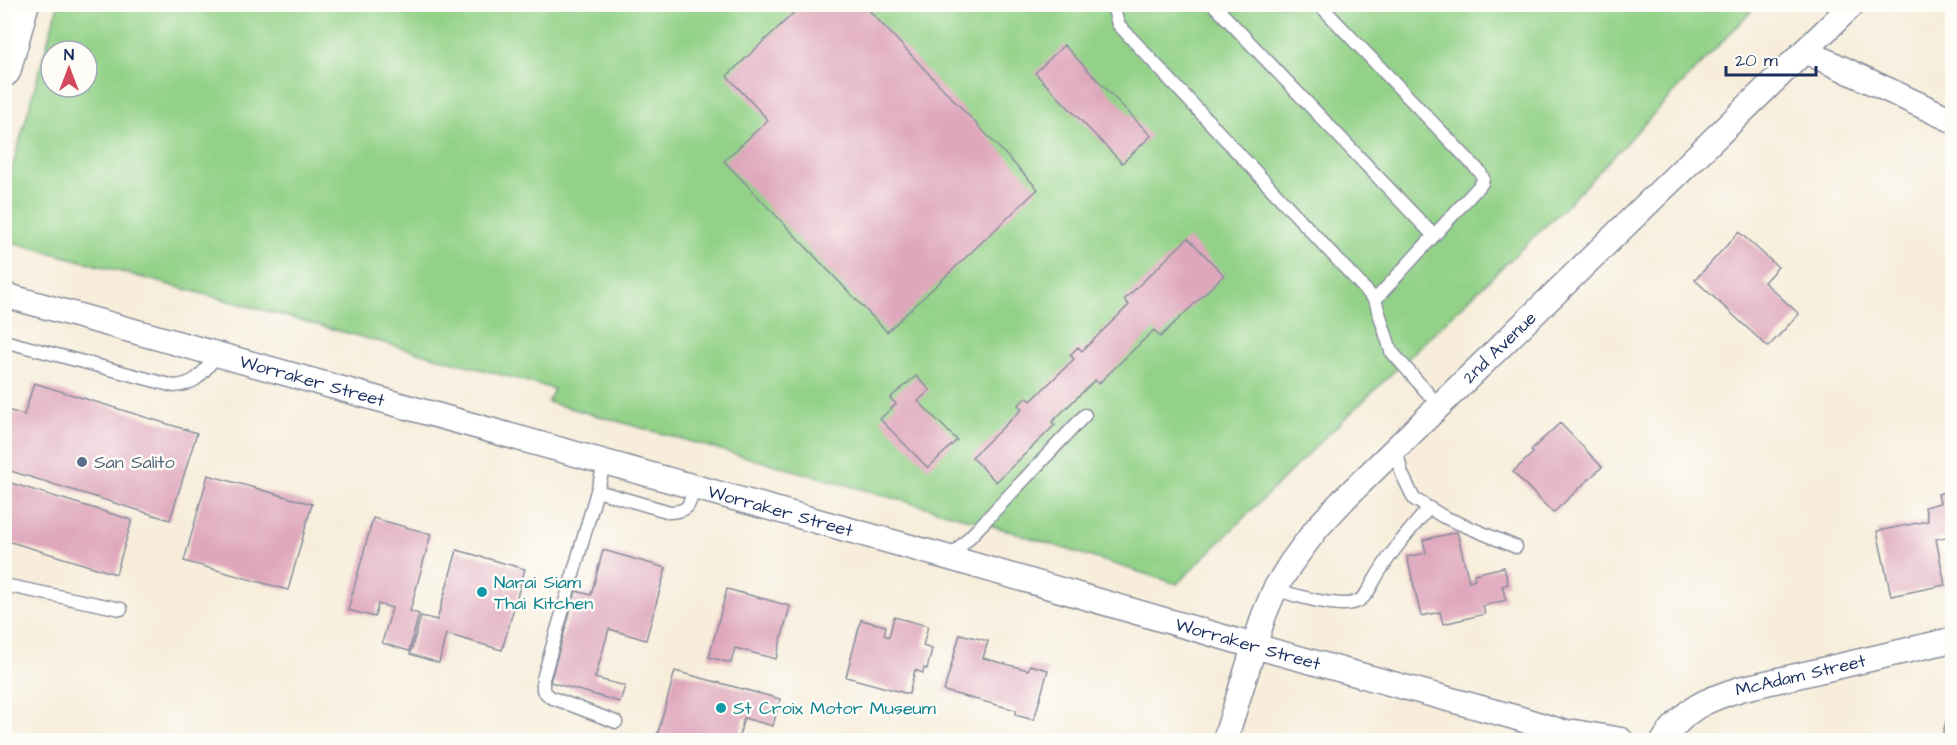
<svg xmlns="http://www.w3.org/2000/svg" width="1957" height="745" font-family="'Architects Daughter',sans-serif">
<rect width="100%" height="100%" fill="#fdfcf7"/>
<filter id="ink" filterUnits="userSpaceOnUse"><feTurbulence type="fractalNoise" baseFrequency=".0167" numOctaves="2"/><feDisplacementMap in="SourceGraphic" scale="12" xChannelSelector="R" yChannelSelector="G"/><feConvolveMatrix kernelMatrix="1 2 1 2 8 2 1 2 1" color-interpolation-filters="sRGB"/></filter>
<filter id="wash" filterUnits="userSpaceOnUse"><feTurbulence type="fractalNoise" baseFrequency=".008" numOctaves="4" result="noise"/><feDisplacementMap in="SourceGraphic" scale="24" xChannelSelector="R" yChannelSelector="G"/><feGaussianBlur stdDeviation="1.35" result="paint"/><feColorMatrix in="noise" values="0 0 0 0 0 0 0 0 0 0 0 0 0 0 0 0 0 1.4 0 .05"/><feComposite in="paint" operator="in"/></filter>
<g filter="url(#wash)">
<rect width="100%" height="100%" fill="#f7edda"/>
<path fill="#92d187" stroke="#568072" stroke-width="1.5" fill-rule="evenodd" d="M58,5H1757L1567,205L1308,454L1177,584L983,523L548,402L554,389L15,243L5,230V193ZM51,51H87V87H51Z"/>
<g id="blocks">
<path fill="#dfa7bc" d="M803,4H863L1038,189L887,332L724,161L768,120L727,76Z
M1064,45L1151,136L1122,163L1035,73Z
M1739,232L1778,267L1764,282L1799,314L1768,347L1695,280Z
M1188,238L1224,275L1160,337L1154,330L1098,384L1095,380L1052,422L1055,425L996,482L972,457L1022,409L1018,405L1027,397L1031,401L1074,359L1070,355L1078,347L1082,351L1129,305L1124,300Z
M916,376L930,390L918,401L957,440L928,468L880,419L896,404L890,398Z
M34,383L197,433L170,520L4,469V409L24,415Z
M1560,423L1602,467L1553,513L1513,472L1533,453L1531,450Z
M208,475L312,504L288,590L184,561Z
M4,481L132,520L116,574L4,540Z
M1952,490V536L1936,539L1945,585L1891,596L1877,531L1928,521L1925,507L1940,503L1938,494Z
M373,518L431,534L410,611L419,614L409,651L382,643L392,608L378,604L375,617L348,610Z
M1457,532L1469,581L1475,579L1474,574L1504,567L1508,584L1502,586L1506,600L1483,606L1485,614L1443,624L1440,612L1421,616L1407,557L1426,553L1423,540Z
M457,550L525,569L502,650L446,634L439,663L410,654L421,616L437,620Z
M603,550L666,568L646,640L609,629L595,678L625,686L620,702L550,682L576,591L591,595Z
M727,589L790,606L776,659L735,648L731,663L709,657Z
M894,617L928,626L923,646L932,649L927,669L924,668L923,673L915,670L909,694L846,677L861,620L886,626L884,635L889,637Z
M960,634L988,641L983,658L1028,670L1030,665L1048,670L1034,720L1015,715L1016,710L944,691Z
M675,671L780,699L773,726L744,718L738,740H656Z
M1949,710L1952,711V740H1941Z"/>
</g>
</g>
<g filter="url(#ink)">
<use href="#blocks" fill-opacity="0" stroke="#898e9c" stroke-width="1.5"/>
<g fill="none" stroke-linecap="round" stroke-linejoin="round">
<defs>
<path id="lane" d="M1117,4L1114,9L1118,24L1375,300L1391,351L1439,406
M1213,4L1434,236
M1319,4L1480,172L1483,178L1482,183L1375,300
M4,341L174,386C198,384 202,373 217,355
M1396,449L1402,474L1414,499L1444,517L1516,547
M605,463L543,679V690L550,697L616,722
M597,491L670,512C690,511 689,505 694,488
M950,558L1085,415
M4,585L121,609
M1275,589C1292,595 1339,609 1356,602C1365,599 1370,588 1374,581C1389,554 1409,531 1429,508"/>
<g id="street">
<path d="M1805,51L1952,120"/>
<path id="s1" d="M4,295L950,558L1254,646L1514,717L1589,740"/>
<path d="M1574,732L1621,740"/>
<path id="s2" d="M1225,740L1264,615L1275,589L1291,563L1317,528L1344,499L1439,406L1853,4"/>
<path id="s3" d="M1664,740C1684,709 1705,700 1740,689L1952,640"/>
</g>
<path id="secondary" d="M4,70L22,4"/>
</defs>
<use href="#lane" stroke="#898e9c" stroke-width="15"/>
<use href="#street" stroke="#898e9c" stroke-width="27"/>
<use href="#secondary" stroke="#898e9c" stroke-width="36"/>
<use href="#lane" stroke="#fff" stroke-width="12"/>
<use href="#street" stroke="#fff" stroke-width="24"/>
<use href="#secondary" stroke="#fff" stroke-width="33"/>
</g>
</g>
<circle fill="#5c6f8a" stroke="#fdfcf7" stroke-width="2" cx="82" cy="462" r="6"/>
<g fill="#0f9aa8" stroke="#fdfcf7" stroke-width="2">
<circle cx="482" cy="592" r="6"/>
<circle cx="721" cy="708" r="6"/>
</g>
<g text-anchor="middle" dominant-baseline="central" stroke-width="5" stroke-linejoin="round" paint-order="stroke">
<g font-size="18" fill="#1b2f5e" stroke="#fdfcf7">
<text stroke="none"><textPath href="#s2" startOffset="490">2nd Avenue</textPath></text>
<text stroke="none"><textPath href="#s1" startOffset="320">Worraker Street</textPath></text>
<text stroke="none"><textPath href="#s1" startOffset="806">Worraker Street</textPath></text>
<text stroke="none"><textPath href="#s1" startOffset="1292">Worraker Street</textPath></text>
<text stroke="none"><textPath href="#s3" startOffset="156">McAdam Street</textPath></text>
</g>
<g font-size="18" fill="#4e5e75" stroke="#fdfcf7" text-anchor="start">
<text x="94" y="462">San Salito</text>
</g>
<g font-size="18" fill="#0d838f" stroke="#fdfcf7" text-anchor="start">
<text x="494" y="582">Narai Siam<tspan x="494" dy="21">Thai Kitchen</tspan></text>
<text x="733" y="708">St Croix Motor Museum</text>
</g>
</g>
<rect width="1957" height="745" fill="none" stroke="#fdfcf7" stroke-width="24"/>
<g transform="translate(69 69)"><circle r="28" fill="#fdfcf7" stroke="#a3aaba" stroke-width="1.5"/>
<path d="M0-4.5L10 22L0 15L-10 22Z" fill="#d1495b"/>
<text y="-9" font-size="16" font-weight="bold" text-anchor="middle" fill="#1b2f5e">N</text>
</g>
<path d="M1726 66v9h90v-9" fill="none" stroke="#1b2f5e" stroke-width="3"/>
<text x="1735" y="66" font-size="18" fill="#1b2f5e" stroke="#fdfcf7" stroke-width="4.5" paint-order="stroke">20 m</text>
</svg>
